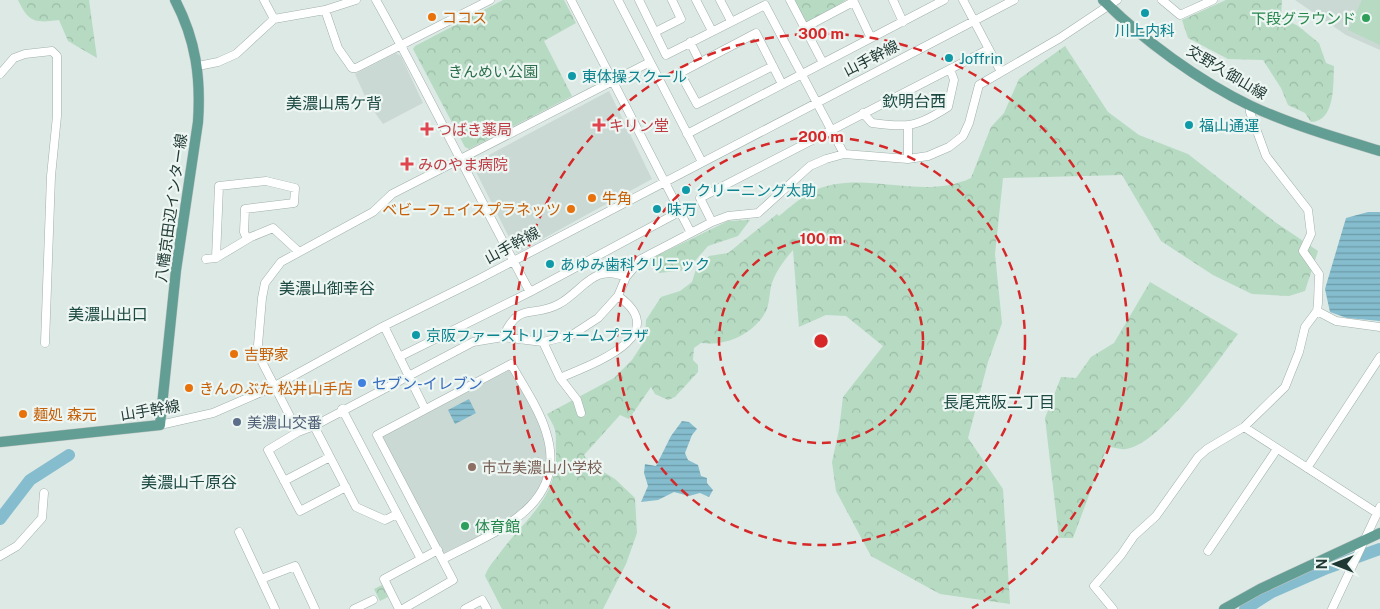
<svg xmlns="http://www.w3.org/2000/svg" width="1380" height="609" font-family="'Public Sans','Noto Sans JP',sans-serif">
<defs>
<pattern id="forest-crowns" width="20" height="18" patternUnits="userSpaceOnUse" patternTransform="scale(1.25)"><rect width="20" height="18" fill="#b6dac2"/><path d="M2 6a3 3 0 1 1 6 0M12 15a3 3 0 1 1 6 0" fill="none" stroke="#9cbca7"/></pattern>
<pattern id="water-rules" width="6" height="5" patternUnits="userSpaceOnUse" patternTransform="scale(1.25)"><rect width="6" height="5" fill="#85bdce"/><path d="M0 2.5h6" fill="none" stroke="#6c9ba8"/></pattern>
</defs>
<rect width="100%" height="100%" fill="#dde9e5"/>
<path fill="#cbd9d4" d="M1295,0H1380V50L1346,35Z
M396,53L401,56L423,103L383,124L368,103L355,74Z
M609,91L652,179L517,253L472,164Z
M510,367L544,432L548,455L544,479L533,501L498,527L443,555L381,435Z"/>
<path fill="url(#forest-crowns)" d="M18,0H89L97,58L68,41L59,20C35,23 29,23 18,0Z
M503,0H564L576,23L544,41L572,96L469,149L465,147L413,49L415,46Z
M793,0H846L809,23L804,21Z
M1226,0H1282L1281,17L1298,26L1319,43L1326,63L1334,66C1333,83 1336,121 1311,122L1305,113L1288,105L1281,88L1263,60L1228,59L1188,38L1182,20Z
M1065,46L1108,112L1139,135L1188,154L1275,222L1318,251L1305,291L1289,296L1252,294L1213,275L1161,241L1122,175L1003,178L995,254L1002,323L988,362L968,438L1003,489L1010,604L940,594L871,556L836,491L832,462L839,430L843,397L883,346L846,316L826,315L799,327L793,250C785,259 776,271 772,283C769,292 770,305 765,313C752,335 725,346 701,343L694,348L693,360L698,365V372L675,397L668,400L655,394L651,387L629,419L620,415L584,455L589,463L615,479L635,498L637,533L626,564L603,609H502L485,576C487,569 492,563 497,557C520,523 558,500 556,454C555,432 559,434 547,414L614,378L632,360L645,340L646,320L661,297L680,291L692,282L696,269L709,256L728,253L777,214L779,216C789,208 801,197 813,191C863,168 920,202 971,178L991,127L1004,113L1019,79Z
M750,220L738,236L708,246L687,270L659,273L652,258L728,221Z
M1150,282L1238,334C1217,362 1161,444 1126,449C1121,450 1113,447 1107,447L1073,538H1059L1045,418L1061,377L1076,378L1091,357L1114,343Z
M382,585L388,597L380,601L374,589Z"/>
<path fill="#b6dac2" d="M1362,0H1380V45L1348,30Z"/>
<path fill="url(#water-rules)" d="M1368,212H1380V321L1347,318L1330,312L1325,289L1346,218Z
M469,399L476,413L455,424L448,410Z
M682,421L689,422L697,429L692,435L685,453L688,460L698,465L701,476L707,478V483L713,490L709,497L700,493L689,496L674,492L658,500L641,502L648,486L644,473L645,464L656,466L671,436Z"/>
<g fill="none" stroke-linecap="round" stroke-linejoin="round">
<path stroke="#85bdce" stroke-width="12" d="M0,519L30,480L69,455
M1245,609L1272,592L1327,568L1380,549"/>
<defs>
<path id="minor" d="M264,0L274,19
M376,0C430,96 477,195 530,292
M571,0L691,233
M618,0L702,162
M639,0L666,55L765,5L844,154
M696,0L712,31
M720,0L731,21
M790,0L823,63
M853,0L871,38
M893,0L903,22
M963,0L1001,72
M1162,0L1180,15L1213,0
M325,10L338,48L352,68H356L490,0
M804,28L853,2
M655,32L681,19L672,0
M690,42L700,62
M198,66L218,62L236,54L274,19L325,10L356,0
M773,66L697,104L680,73L756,33L782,84
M0,74L14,58L25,54L52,51L57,56V116L51,176L45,343
M863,113L872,123C908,128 917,127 948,107L954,80L950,69
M687,134L944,0
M908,159V127
M712,222L700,198L989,49
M216,258L219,186L266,181L295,188L294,203L245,209L244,232L247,239
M206,259L216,258L251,237L273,228L298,251
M1317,311L1336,321L1380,327
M384,326L425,409
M503,337C520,300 531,319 559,304C584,290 593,263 626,277
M543,342L560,378L577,400L581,413
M399,357L530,292L679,212
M560,378C592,364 674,336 618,296
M342,409L421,559
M160,425L213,413L273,387L384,326L477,280L1014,0
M314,426L356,507L385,520L397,514
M1244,427L1377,513
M298,432L260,358L258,345L262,298L265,283L281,262L373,212L392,194L650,62
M1307,468L1380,357
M284,481L330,457
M346,487L300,511L268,450L298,432L314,426L473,342L503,337L543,342L572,335L598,318L618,296L626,277L641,259L712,222L728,216L758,213L810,166L826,159L844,154L908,159L928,156L949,147L963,136L969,123L979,85L1060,38L1117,0
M239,532L275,609
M1208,551L1277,449
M0,556L17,546L42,518L44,493
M261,579L295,566L315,609
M354,609L373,600
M399,609L384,579L438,550
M403,609L453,580L377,435L511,364C522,384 540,410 546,432C570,506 494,532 443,559
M465,609L482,600L487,609
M1113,609L1094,586L1121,555L1134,536L1156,516L1198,457L1207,449L1244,427L1285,387L1299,352L1305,327L1317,311L1318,303L1319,274L1303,251L1311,234L1308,210L1266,156L1250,112V106
M1332,609L1380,507"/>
<path id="major" d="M1103,0C1143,40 1199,81 1251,106C1292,125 1337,138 1380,151
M0,442L160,425L176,270L198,122C201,78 196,40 175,0
M1224,609L1260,589L1380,533"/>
</defs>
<use href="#minor" stroke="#a0b0ac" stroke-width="9"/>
<use href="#major" stroke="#bcc3c2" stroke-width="11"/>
<use href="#minor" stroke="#fff" stroke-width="8"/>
<use href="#major" stroke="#629e93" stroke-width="10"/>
</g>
<g fill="none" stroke="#d62828" stroke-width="2.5" stroke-dasharray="9 6">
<circle cx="821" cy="341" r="102"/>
<circle cx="821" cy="341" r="204"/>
<path d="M670 608A307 307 0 1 1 972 608"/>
</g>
<g fill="#0f9aa8" stroke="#edf6f2" stroke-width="2">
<circle cx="1145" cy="13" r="5"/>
<circle cx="949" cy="58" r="5"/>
<circle cx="572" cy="76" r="5"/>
<circle cx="1189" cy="125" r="5"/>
<circle cx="686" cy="190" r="5"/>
<circle cx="657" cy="209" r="5"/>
<circle cx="550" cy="264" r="5"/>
<circle cx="416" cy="335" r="5"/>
</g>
<g fill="#e8710a" stroke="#edf6f2" stroke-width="2">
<circle cx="432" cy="17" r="5"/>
<circle cx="592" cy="198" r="5"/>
<circle cx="571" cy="209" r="5"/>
<circle cx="234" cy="354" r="5"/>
<circle cx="189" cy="388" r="5"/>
<circle cx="23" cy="414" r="5"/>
</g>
<g fill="#2e9e5b" stroke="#edf6f2" stroke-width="2">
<circle cx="1366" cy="18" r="5"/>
<circle cx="465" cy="526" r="5"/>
</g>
<g fill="#e0444e" stroke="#edf6f2" stroke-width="2">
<path d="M596.5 117.5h5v5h5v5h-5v5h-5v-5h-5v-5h5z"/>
<path d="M424.5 121.5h5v5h5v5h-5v5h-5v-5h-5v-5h5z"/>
<path d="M404.5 156.5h5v5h5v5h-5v5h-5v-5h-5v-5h5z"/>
</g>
<circle fill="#3f7fe0" stroke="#edf6f2" stroke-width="2" cx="362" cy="383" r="5"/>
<circle fill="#5c6f8a" stroke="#edf6f2" stroke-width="2" cx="237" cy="422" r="5"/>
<circle fill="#8d6e63" stroke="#edf6f2" stroke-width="2" cx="472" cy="467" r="5"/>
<g text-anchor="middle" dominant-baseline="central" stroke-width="4.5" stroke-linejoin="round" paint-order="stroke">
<g font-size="15" fill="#c56008" stroke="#edf6f2" text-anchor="start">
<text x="442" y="17">ココス</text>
<text x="602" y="198">牛角</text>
<text x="561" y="209" text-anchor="end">ベビーフェイスプラネッツ</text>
<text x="244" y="354">吉野家</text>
<text x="199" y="388">きんのぶた 松井山手店</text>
<text x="33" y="414">麺処 森元</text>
</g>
<g font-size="15" fill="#27864d" stroke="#edf6f2" text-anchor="end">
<text x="1356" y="18">下段グラウンド</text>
<text x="475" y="526" text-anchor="start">体育館</text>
</g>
<g font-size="15" fill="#0d838f" stroke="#edf6f2" text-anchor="start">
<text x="1145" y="30" text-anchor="middle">川上内科</text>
<text x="959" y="58">Joffrin</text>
<text x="582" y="76">東体操スクール</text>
<text x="1199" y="125">福山通運</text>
<text x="696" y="190">クリーニング太助</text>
<text x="667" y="209">味万</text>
<text x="560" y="264">あゆみ歯科クリニック</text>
<text x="426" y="335">京阪ファーストリフォームプラザ</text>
</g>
<g font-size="15" fill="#1f3833" stroke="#edf6f2">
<text transform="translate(871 58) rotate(-27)">山手幹線</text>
<text transform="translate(1227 72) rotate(31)">交野久御山線</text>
<text transform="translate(171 208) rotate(-82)">八幡京田辺インター線</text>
<text transform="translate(512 245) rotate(-28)">山手幹線</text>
<text transform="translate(150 410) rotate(-9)">山手幹線</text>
</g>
<g font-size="15" fill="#2a6e4a" stroke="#edf6f2">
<text x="493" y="71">きんめい公園</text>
</g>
<g font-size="15" fill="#be3a42" stroke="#edf6f2" text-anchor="start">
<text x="609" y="125">キリン堂</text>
<text x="437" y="129">つばき薬局</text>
<text x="418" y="164">みのやま病院</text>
</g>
<g font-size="15" fill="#366cbe" stroke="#edf6f2" text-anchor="start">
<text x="372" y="383">セブン-イレブン</text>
</g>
<g font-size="15" fill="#4e5e75" stroke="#edf6f2" text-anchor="start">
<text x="247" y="422">美濃山交番</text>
</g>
<g font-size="15" fill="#785e54" stroke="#edf6f2" text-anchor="start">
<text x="482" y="467">市立美濃山小学校</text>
</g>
<g font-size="16" fill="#1c4942" stroke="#edf6f2">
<text x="914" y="101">欽明台西</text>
<text x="334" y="103">美濃山馬ケ背</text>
<text x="327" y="288">美濃山御幸谷</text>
<text x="108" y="314">美濃山出口</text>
<text x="999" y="402">長尾荒阪二丁目</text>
<text x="189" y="482">美濃山千原谷</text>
</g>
</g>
<circle cx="821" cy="341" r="8" fill="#d62828" stroke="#edf6f2" stroke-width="2.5"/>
<g font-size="15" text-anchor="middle" font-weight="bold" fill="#d62828" stroke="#edf6f2" stroke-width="4.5" stroke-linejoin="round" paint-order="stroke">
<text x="821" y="39">300 m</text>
<text x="821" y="142">200 m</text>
<text x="821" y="244">100 m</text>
</g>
<g transform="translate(1335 564) rotate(270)" stroke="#edf6f2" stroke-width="4" paint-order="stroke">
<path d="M0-4L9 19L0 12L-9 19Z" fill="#1f3833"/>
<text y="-8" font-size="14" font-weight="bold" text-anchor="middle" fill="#1f3833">N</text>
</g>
</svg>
